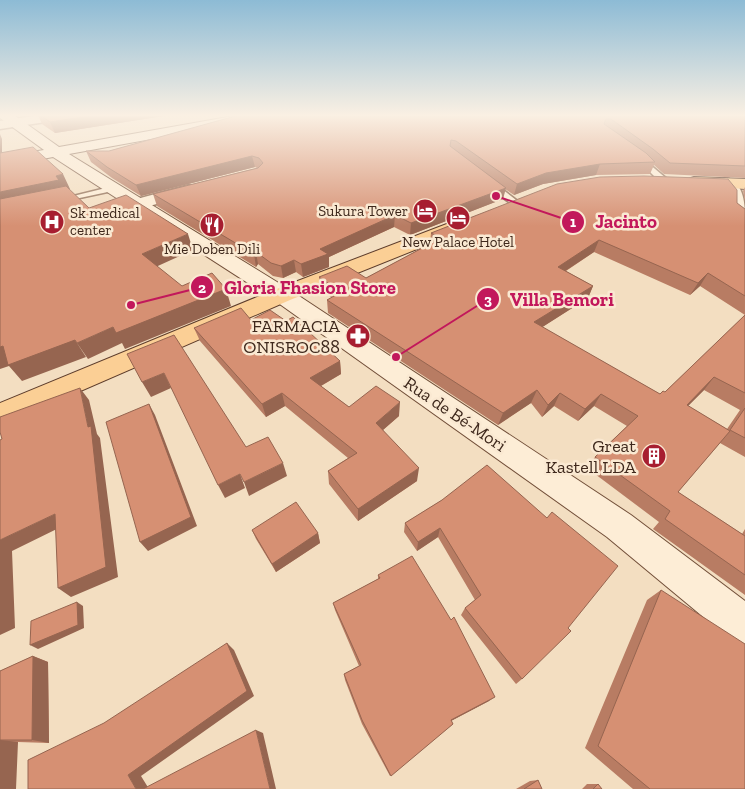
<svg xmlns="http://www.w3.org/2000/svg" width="745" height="789" font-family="'Zilla Slab',serif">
<rect width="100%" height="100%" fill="#f3dec1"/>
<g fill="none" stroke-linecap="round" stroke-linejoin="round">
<defs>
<path id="lane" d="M638,158H642L667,179V183H661L638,160Z
M487,182H493L520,203L513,205L487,186Z
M114,186L118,188L117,190L61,202L57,200Z"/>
<path id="street" d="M40,115H71L65,119L0,129V121Z
M726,178C745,183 745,205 745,221L739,220L731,213L732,201L718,183L720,180Z
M189,185L195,187L197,190L195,193L139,209L133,208L131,204L133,200Z"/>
<path id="secondary" d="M0,115H14L59,147L239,115H268L262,119L69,154L290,290L631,515L745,601V646L731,640L607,537L274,300L53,157L0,167V157L44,150L0,118Z"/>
<path id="primary" d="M694,177L745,179V189L688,185L686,182L688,179Z
M465,217L472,219L474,223L472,227L290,300L0,426V403L274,290Z"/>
</defs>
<use href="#lane" stroke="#906e56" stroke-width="3"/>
<use href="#street" stroke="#906e56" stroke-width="3"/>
<use href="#secondary" stroke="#724f39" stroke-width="2"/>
<use href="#primary" stroke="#5d3c2b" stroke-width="2"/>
<use href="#lane" fill="#fdedd6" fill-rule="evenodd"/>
<use href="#street" fill="#fdedd6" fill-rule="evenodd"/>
<use href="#secondary" fill="#fdedd6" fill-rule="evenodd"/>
<use href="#primary" fill="#fbcf95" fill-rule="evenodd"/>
</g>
<path fill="#b87c63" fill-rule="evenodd" d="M38,115H170L55,133L42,124Z
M239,115H745V178L664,174L654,165L650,174L596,175L543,184L514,195L505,189L503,199L410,235L394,227L329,257V267L303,277L296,272L283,278L273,276L258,264L256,267L157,206L153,194L257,168L255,167L141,196L112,178L91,162L86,151H109Z
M745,187V201L743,191Z
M737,203L745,209V315L700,286L690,295L594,252L566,271L593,286L588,298L542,327L660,394L665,392L745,315V457L720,443L678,492L742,534L745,529V595L653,529L659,522L587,468L595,457L627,426L594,406L578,421L554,406L542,417L531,403L498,425L328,313L327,300L332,298L321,290L319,277L366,278L430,244L431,233ZM704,390L740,410L727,429L688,406Z
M251,320L340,361L341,374L321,386L349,407L399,416L383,430L417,481L358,521L329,484L328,471L348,458L285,406L266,417L200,341L194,328Z
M442,500L522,679L516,684L461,615L465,608L475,600L438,537L417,551L404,532L405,523Z
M252,530L318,533L320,543L276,572L256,539Z
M378,575L489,701L451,721L453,724L390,776L362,724L345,680L344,674L359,666L335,610L333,603L378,579Z
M661,590L745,789H633L585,748L647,600Z
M33,656L48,662L49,743L18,742L0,789V671Z
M538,780L542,789H516L530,781Z
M587,784H598L602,789H582Z"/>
<path fill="#966550" d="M96,115H170L55,133L50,122Z
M0,134L2,139V155L0,156Z
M252,156L255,167L141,196L136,185Z
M600,164L596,175L543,184L514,195L517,184L546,173Z
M63,174L70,189L0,209V192Z
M506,188L503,199L410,235L411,223Z
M395,215L394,227L329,257V267L303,277L301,264L320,249Z
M188,234L193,250L149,270L142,254Z
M599,240L594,252L553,279L558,267Z
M256,252L258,264L256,267L254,254Z
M294,260L296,272L283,278L281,266Z
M708,273L700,286L690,295L698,283Z
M593,286L588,298L530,335L534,322Z
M226,289L231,306L125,349L122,343L88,359L77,343L113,327Z
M75,340L86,357L22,381L9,366L0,369V347L3,346Z
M340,361L341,374L312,391L310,378Z
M164,373L171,388L151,397L142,382Z
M714,377L704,390L677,417L687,405Z
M80,388L89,400L97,434L100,438L118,577L71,597L58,588L88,427Z
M537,390L531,403L498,425L503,413Z
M282,393L285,406L266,417L262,404Z
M560,393L554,406L542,417L548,405Z
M601,394L594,406L578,421L585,409Z
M400,402L399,416L376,436V423Z
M149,404L155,415L197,526L148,551L140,542Z
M283,463L287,476L249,496L244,482Z
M419,468L417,481L358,521V509Z
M240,474L245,488L225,498L218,485Z
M55,514L67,524L12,551L15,628L0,635V540Z
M440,528L438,537L417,551L418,542Z
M318,533L320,543L276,572L272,564Z
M77,602L83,606L84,628L38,649L30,645Z
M227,643L234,650L254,696L141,776L149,789H136L128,775Z
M33,656L48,662L49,743L32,740Z
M495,697L489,701L447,723L451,720Z
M256,730L263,733L276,789H270Z
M0,740L18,742L16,789H0Z"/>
<path fill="#d69073" stroke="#966550" d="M40,115H96L50,122Z
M239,115H745V166L670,163L653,149L611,119H606L604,124L646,153L655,162L600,164L546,173L517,184L456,141L451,140L450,146L506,188L411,223L395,215L320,249L328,254L301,264L294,260L281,266L271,263L256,252L254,254L153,194L258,168L263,163L259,158L252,156L136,185L107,167L86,151H109Z
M33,147L63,174L56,176L59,180L0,192V153Z
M644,176L728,179L737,190V203L745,209V296L708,273L698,283L599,240L558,267L593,286L534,322L660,394L663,391L665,392L745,315V393L714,377L687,405L730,431L678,492L745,536V575L665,519L670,511L595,457L638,416L601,394L585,409L560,393L548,405L537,390L503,413L327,300L341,292L319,277L347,266L366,278L441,238L431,233L557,184L600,177Z
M66,186L89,208L126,195L188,234L142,254L182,286L212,273L226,289L116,333L113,327L77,343L75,340L8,365L3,346L0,347V199Z
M241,308L251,320L270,310L286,321L293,317L340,361L310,378L349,407L376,386L400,402L376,423L419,468L358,509L328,471L357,453L282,393L262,404L194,328Z
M174,335L246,447L268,437L283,463L244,482L240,474L218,485L164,373L142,382L127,354Z
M80,388L88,427L91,426L106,567L58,588L55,514L0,540V440L2,439L0,432V417Z
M149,404L191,517L140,542L106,422Z
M745,408V438L730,430Z
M487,465L547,518L552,512L618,566L568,628L571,631L522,679L465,608L481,595L440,528L418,542L405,523L442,500Z
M296,502L318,533L272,564L252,530Z
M412,556L451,620L454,617L495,697L451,720L453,724L391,776L362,720L344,674L361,665L333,603L380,578L378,575Z
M661,590L745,644V789H650L598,746Z
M77,602L78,625L30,645L31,621Z
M227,643L247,691L128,775L136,789H28V760L104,723Z
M33,656L32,740H0V671Z
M256,730L270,789H143Z
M538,780L542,789H524Z
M598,784L602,789H593Z"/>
<linearGradient id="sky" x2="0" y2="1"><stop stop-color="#8dbbd5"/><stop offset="0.51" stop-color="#faf0e3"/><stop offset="1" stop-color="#faf0e3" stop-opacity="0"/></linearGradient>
<rect width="745" height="226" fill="url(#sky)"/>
<defs>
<symbol id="hotel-disc" viewBox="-11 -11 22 22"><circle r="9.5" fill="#a71e30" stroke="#fae9d2"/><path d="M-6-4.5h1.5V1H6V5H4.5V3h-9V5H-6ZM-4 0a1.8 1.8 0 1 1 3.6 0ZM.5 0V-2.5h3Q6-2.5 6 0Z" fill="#fff"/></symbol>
<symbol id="hospital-disc" viewBox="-11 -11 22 22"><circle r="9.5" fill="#a71e30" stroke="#fae9d2"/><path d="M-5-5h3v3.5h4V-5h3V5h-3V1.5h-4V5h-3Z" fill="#fff"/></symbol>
<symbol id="restaurant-disc" viewBox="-11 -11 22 22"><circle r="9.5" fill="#a71e30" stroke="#fae9d2"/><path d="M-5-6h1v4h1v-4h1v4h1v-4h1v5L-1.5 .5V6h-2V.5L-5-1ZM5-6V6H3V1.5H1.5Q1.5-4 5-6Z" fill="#fff"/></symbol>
<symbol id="pharmacy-disc" viewBox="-11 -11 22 22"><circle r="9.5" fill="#a71e30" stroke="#fae9d2"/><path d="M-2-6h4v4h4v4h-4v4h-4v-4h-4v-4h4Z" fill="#fff"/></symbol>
<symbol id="building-disc" viewBox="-11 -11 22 22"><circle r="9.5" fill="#a71e30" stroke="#fae9d2"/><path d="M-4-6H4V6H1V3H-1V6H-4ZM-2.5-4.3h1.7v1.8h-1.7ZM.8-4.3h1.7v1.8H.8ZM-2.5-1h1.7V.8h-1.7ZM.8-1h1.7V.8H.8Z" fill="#fff"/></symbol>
</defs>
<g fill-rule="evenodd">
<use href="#hotel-disc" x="411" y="197" width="28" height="28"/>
<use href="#hotel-disc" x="444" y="204" width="28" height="28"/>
<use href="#hospital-disc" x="38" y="208" width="28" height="28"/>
<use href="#restaurant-disc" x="198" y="211" width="28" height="28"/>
<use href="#pharmacy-disc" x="344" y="322" width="28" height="28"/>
<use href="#building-disc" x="640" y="442" width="28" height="28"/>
</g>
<g text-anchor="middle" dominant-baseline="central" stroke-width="5" stroke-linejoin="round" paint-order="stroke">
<g font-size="15" fill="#3e281c" stroke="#fae9d2">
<text x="408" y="211" text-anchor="end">Sukura Tower</text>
<text x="70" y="213" text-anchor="start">Sk medical<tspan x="70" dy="17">center</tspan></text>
<text x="458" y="242">New Palace Hotel</text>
<text x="212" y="249">Mie Doben Dili</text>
</g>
<g font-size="18" fill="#3e281c" stroke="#fae9d2" text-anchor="end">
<text x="340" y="326">FARMACIA<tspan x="340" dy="21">ONISROC88</tspan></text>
<text x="636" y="446">Great<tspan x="636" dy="21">Kastell LDA</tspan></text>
</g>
<g font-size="18" fill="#3e281c" stroke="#fae9d2">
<text transform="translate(455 414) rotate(34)">Rua de Bé-Mori</text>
</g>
</g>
<path fill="none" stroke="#c2185b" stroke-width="2" d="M496 196L573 222M131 305L202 287M396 357L488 299"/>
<g fill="#c2185b" stroke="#fae9d2" stroke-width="2">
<circle cx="496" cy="196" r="5"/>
<circle cx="131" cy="305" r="5"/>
<circle cx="396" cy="357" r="5"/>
<circle cx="573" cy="222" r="12"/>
<circle cx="202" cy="287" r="12"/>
<circle cx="488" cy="299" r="12"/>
</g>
<g font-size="15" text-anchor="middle" font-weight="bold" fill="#fff">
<text x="573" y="227">1</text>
<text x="202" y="293">2</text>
<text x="488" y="305">3</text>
</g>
<g font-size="19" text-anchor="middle" font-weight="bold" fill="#c2185b" stroke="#fae9d2" stroke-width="5" stroke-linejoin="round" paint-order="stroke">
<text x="626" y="228">Jacinto</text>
<text x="310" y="294">Gloria Fhasion Store</text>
<text x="562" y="306">Villa Bemori</text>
</g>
</svg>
